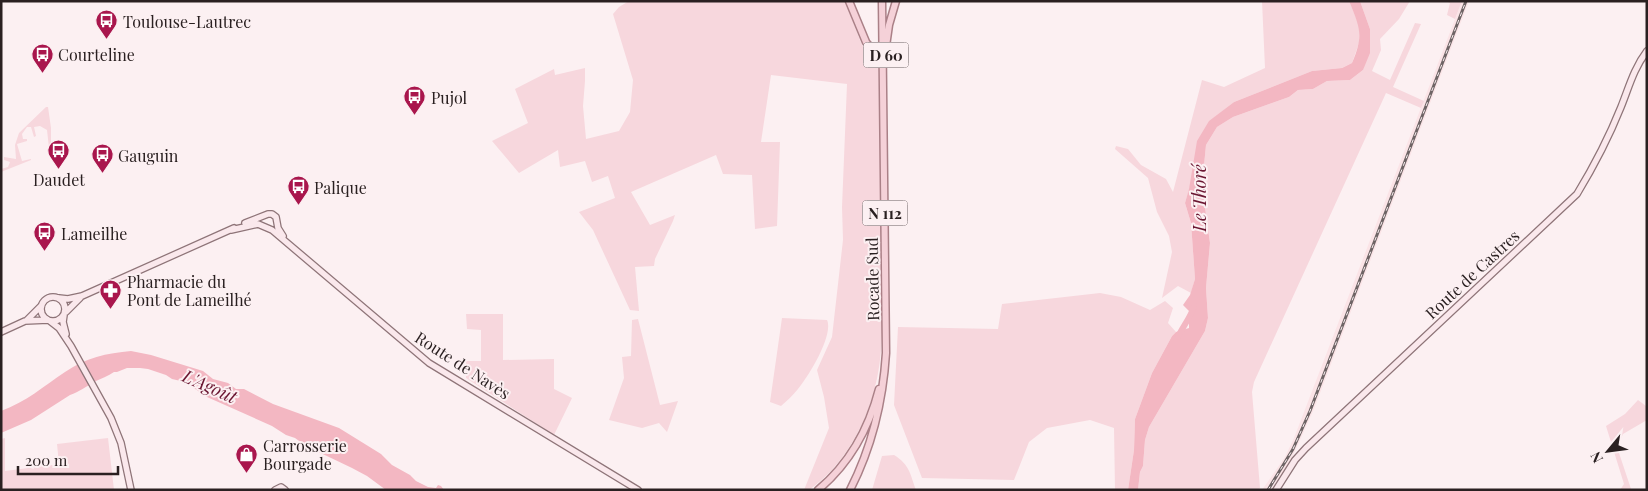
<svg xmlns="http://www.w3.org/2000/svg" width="1648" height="491" font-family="'Playfair Display',serif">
<rect width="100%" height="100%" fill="#fcf0f2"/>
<path fill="#fbe4e7" d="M1462,1H1469L1314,409L1296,449L1287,466L1270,490H1262L1285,457L1294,438Z"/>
<path fill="#f7d7dd" d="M629,1H845L862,45C867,51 876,52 879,58C880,126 880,194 881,262C882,301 885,350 875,387C865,427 843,466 809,490H804L829,428L824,397L817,370L832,337L843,240L842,207L847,84L771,75L761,142H780L777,226L755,229L752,175L723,174L716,155L631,192L650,225L675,215L673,221L655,259L654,266L635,267L639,311L630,310L593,230L579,212L615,198L608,176L592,182L585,161L560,167L558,150L519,173L492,141L528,123L515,89L554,69L555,75L585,68V81L583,106L586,139L619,131L630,112L633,80L613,14L619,7Z
M1262,1H1349L1360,27L1359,43L1352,63L1342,68L1312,71L1234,102L1210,121L1185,203L1191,223L1195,279L1191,293L1178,286L1162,298L1172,252L1169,236L1157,212L1148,178L1115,149L1116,146L1128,149L1141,165L1166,179L1173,192L1202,80L1224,87L1265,68Z
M1360,1H1410L1399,19L1380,39L1381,50L1372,71L1390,80L1415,23L1421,24L1393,87L1424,101L1421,108L1386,93L1254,382L1252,392L1260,488L1258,490H1138L1140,472L1143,466L1145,440L1149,427L1205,331L1208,318L1206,288L1210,243L1202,186L1206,145L1217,127L1233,117L1289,97L1298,90L1313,89L1327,81L1350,80L1363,70L1370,29Z
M1446,1H1462L1455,19L1447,15L1450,3Z
M46,107H48L51,128V148H49L47,130L40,126L34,127L36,136L34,137L31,127H27L22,134L23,139H27V141L17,144L22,161L31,159V160L1,172V169L8,167L10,162L4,160V157L16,159L15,145L19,133Z
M1100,293L1121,297L1150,310L1165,301L1173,308L1168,323L1176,332L1172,336L1152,373L1135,419L1134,450L1128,490H1115L1114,428L1090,420L1047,428L1029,442L1014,480L922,478L894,405L898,327L998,329L1002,304Z
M466,314H503V360L554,359V389L572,398L554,435L466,378V361H481V330L467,329Z
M782,318L827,320C834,335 808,377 798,389C793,395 787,401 781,406L770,402Z
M638,319L660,405L678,401L667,432L659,423L642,428L609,420L624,378L622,357L631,356L632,320Z
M1638,400L1646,406L1647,420L1623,434L1617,447L1631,489L1633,490H1620L1624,484L1606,426L1625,414Z
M5,438V471L59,464L57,444L108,438L114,490H1V439Z
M894,455C910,465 910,474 916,490H872L882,456Z"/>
<path fill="#f3b7c2" d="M1349,1H1360L1370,29V53L1363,70L1350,80L1327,81L1313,89L1298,90L1289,97L1233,117L1217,127L1206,145L1202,186L1210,243L1206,288L1208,318L1205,331L1149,427L1145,440L1143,466L1140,472L1138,490H1128L1134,450L1135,419L1152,373L1172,336L1176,332L1189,328V319L1193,315L1183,305L1190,295L1195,279L1191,223L1185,203L1189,189L1197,141L1209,121L1234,102L1312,71L1342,68L1352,63C1364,35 1360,28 1349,1Z
M131,351L151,355L203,371L213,379L228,383L236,389H244L273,404L339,428L381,454L392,465L410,475L416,481L428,487L436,488L438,485L441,486L444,490H386L367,476L352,468L306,446L295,438L286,435L272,426L207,397L185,382L172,379L166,375L148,369L140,368H127L117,372H114C108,376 102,378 96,381C87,386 79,392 70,395L31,420L1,433V411C26,402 44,386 65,372C85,358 107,353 131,351Z"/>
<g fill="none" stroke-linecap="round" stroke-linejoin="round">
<path stroke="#f3b7c2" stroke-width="6" d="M1178,337C1183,326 1191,317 1194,306"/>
<defs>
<path id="secondary" d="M245,223L268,214H272L276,217L278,228L283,236
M231,230L258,224L272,230L429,363L638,490
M41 309a12 12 0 1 1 24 0a12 12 0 1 1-24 0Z
M59,298L68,299L82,296L234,228
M66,312L80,298
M64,315L63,322L66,334
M27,320L41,306
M50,321L59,328L71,346L111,418L121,443L131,490
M1,332L25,321L48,320
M275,490L281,487L285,490
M1276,490L1295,460L1306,448L1577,194C1594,166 1609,137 1621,107C1629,87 1634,68 1647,51"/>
<path id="primary" d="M849,1L866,42C870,49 878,49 883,55
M886,46L889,25L896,1
M818,490C849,464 869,428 879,389
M850,490C872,447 883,401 886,353L882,1"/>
</defs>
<use href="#secondary" stroke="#8e7478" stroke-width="8"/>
<use href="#primary" stroke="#aa8087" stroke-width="9"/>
<use href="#secondary" stroke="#fae8ec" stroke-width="5.5"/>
<use href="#primary" stroke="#f5d1d8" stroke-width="6"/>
<defs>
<path id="rail" d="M1268,490L1293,449L1310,411L1466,1"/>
</defs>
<use href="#rail" stroke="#6e6465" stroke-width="3"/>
<use href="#rail" stroke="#fcf0f2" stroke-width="1" stroke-dasharray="4" stroke-linecap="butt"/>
</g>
<defs>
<symbol id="bus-pin" viewBox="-11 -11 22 30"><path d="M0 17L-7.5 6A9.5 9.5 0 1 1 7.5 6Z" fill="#a9164d" stroke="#fcf0f2"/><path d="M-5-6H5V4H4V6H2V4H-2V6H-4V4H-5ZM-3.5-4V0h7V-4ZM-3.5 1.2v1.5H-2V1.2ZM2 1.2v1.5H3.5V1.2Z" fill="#fff"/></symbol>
<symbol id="pharmacy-pin" viewBox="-11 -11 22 30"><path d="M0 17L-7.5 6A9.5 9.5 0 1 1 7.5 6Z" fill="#a9164d" stroke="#fcf0f2"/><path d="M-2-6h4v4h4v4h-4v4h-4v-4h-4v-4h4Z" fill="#fff"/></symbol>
<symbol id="shop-pin" viewBox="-11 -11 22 30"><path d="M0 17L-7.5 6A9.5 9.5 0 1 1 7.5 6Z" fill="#a9164d" stroke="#fcf0f2"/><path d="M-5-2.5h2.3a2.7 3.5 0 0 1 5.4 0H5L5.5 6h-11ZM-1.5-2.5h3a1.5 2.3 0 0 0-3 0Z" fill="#fff"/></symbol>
</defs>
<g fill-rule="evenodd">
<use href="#bus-pin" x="94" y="8" width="25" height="34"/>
<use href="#bus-pin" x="30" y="42" width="25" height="34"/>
<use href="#bus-pin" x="402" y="84" width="25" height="34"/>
<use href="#bus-pin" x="46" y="138" width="25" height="34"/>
<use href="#bus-pin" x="90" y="142" width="25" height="34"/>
<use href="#bus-pin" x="286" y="174" width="25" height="34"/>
<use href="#bus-pin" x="32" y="220" width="25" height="34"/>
<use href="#pharmacy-pin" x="98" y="278" width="25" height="34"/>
<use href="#shop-pin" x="234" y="442" width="25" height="34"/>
</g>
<g text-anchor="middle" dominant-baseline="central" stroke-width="4" stroke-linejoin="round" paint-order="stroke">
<g fill="#fcf0f2" stroke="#695e60" stroke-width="1">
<rect x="863.5" y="42.5" width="45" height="25" rx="4"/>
<rect x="862.5" y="200.5" width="45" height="25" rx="4"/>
</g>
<g font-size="15" font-weight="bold" fill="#2a2021">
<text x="886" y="55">D 60</text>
<text x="885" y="213">N 112</text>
</g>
<g font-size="16" fill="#2a2021" stroke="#fcf0f2" text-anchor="start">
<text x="123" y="21">Toulouse-Lautrec</text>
<text x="58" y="54">Courteline</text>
<text x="431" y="97">Pujol</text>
<text x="118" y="155">Gauguin</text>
<text x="59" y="179" text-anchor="middle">Daudet</text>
<text x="314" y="187">Palique</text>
<text x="61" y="233">Lameilhe</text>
<text x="127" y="281">Pharmacie du<tspan x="127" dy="18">Pont de Lameilhé</tspan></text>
<text x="263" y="445">Carrosserie<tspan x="263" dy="18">Bourgade</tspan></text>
</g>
<g font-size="16" fill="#2a2021" stroke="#fcf0f2">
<text transform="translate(1472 274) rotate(-43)">Route de Castres</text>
<text transform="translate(872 279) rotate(-91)">Rocade Sud</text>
<text transform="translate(463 365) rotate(33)">Route de Navès</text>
</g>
<g font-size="18" font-style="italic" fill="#6b1732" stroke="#fcf0f2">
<text transform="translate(1199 198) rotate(-90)">Le Thoré</text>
<text transform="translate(210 386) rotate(24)">L'Agoût</text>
</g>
</g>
<rect width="1648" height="491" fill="none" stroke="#2a2021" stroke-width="5"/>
<g transform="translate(1608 451) rotate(241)" stroke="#fcf0f2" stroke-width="4" paint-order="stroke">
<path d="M0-4L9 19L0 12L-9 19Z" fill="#2a2021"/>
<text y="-8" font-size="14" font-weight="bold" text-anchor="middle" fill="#2a2021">N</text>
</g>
<path d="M18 466v8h100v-8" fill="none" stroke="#2a2021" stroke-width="2.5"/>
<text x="25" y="466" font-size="15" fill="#2a2021" stroke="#fcf0f2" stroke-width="4" paint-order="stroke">200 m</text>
</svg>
